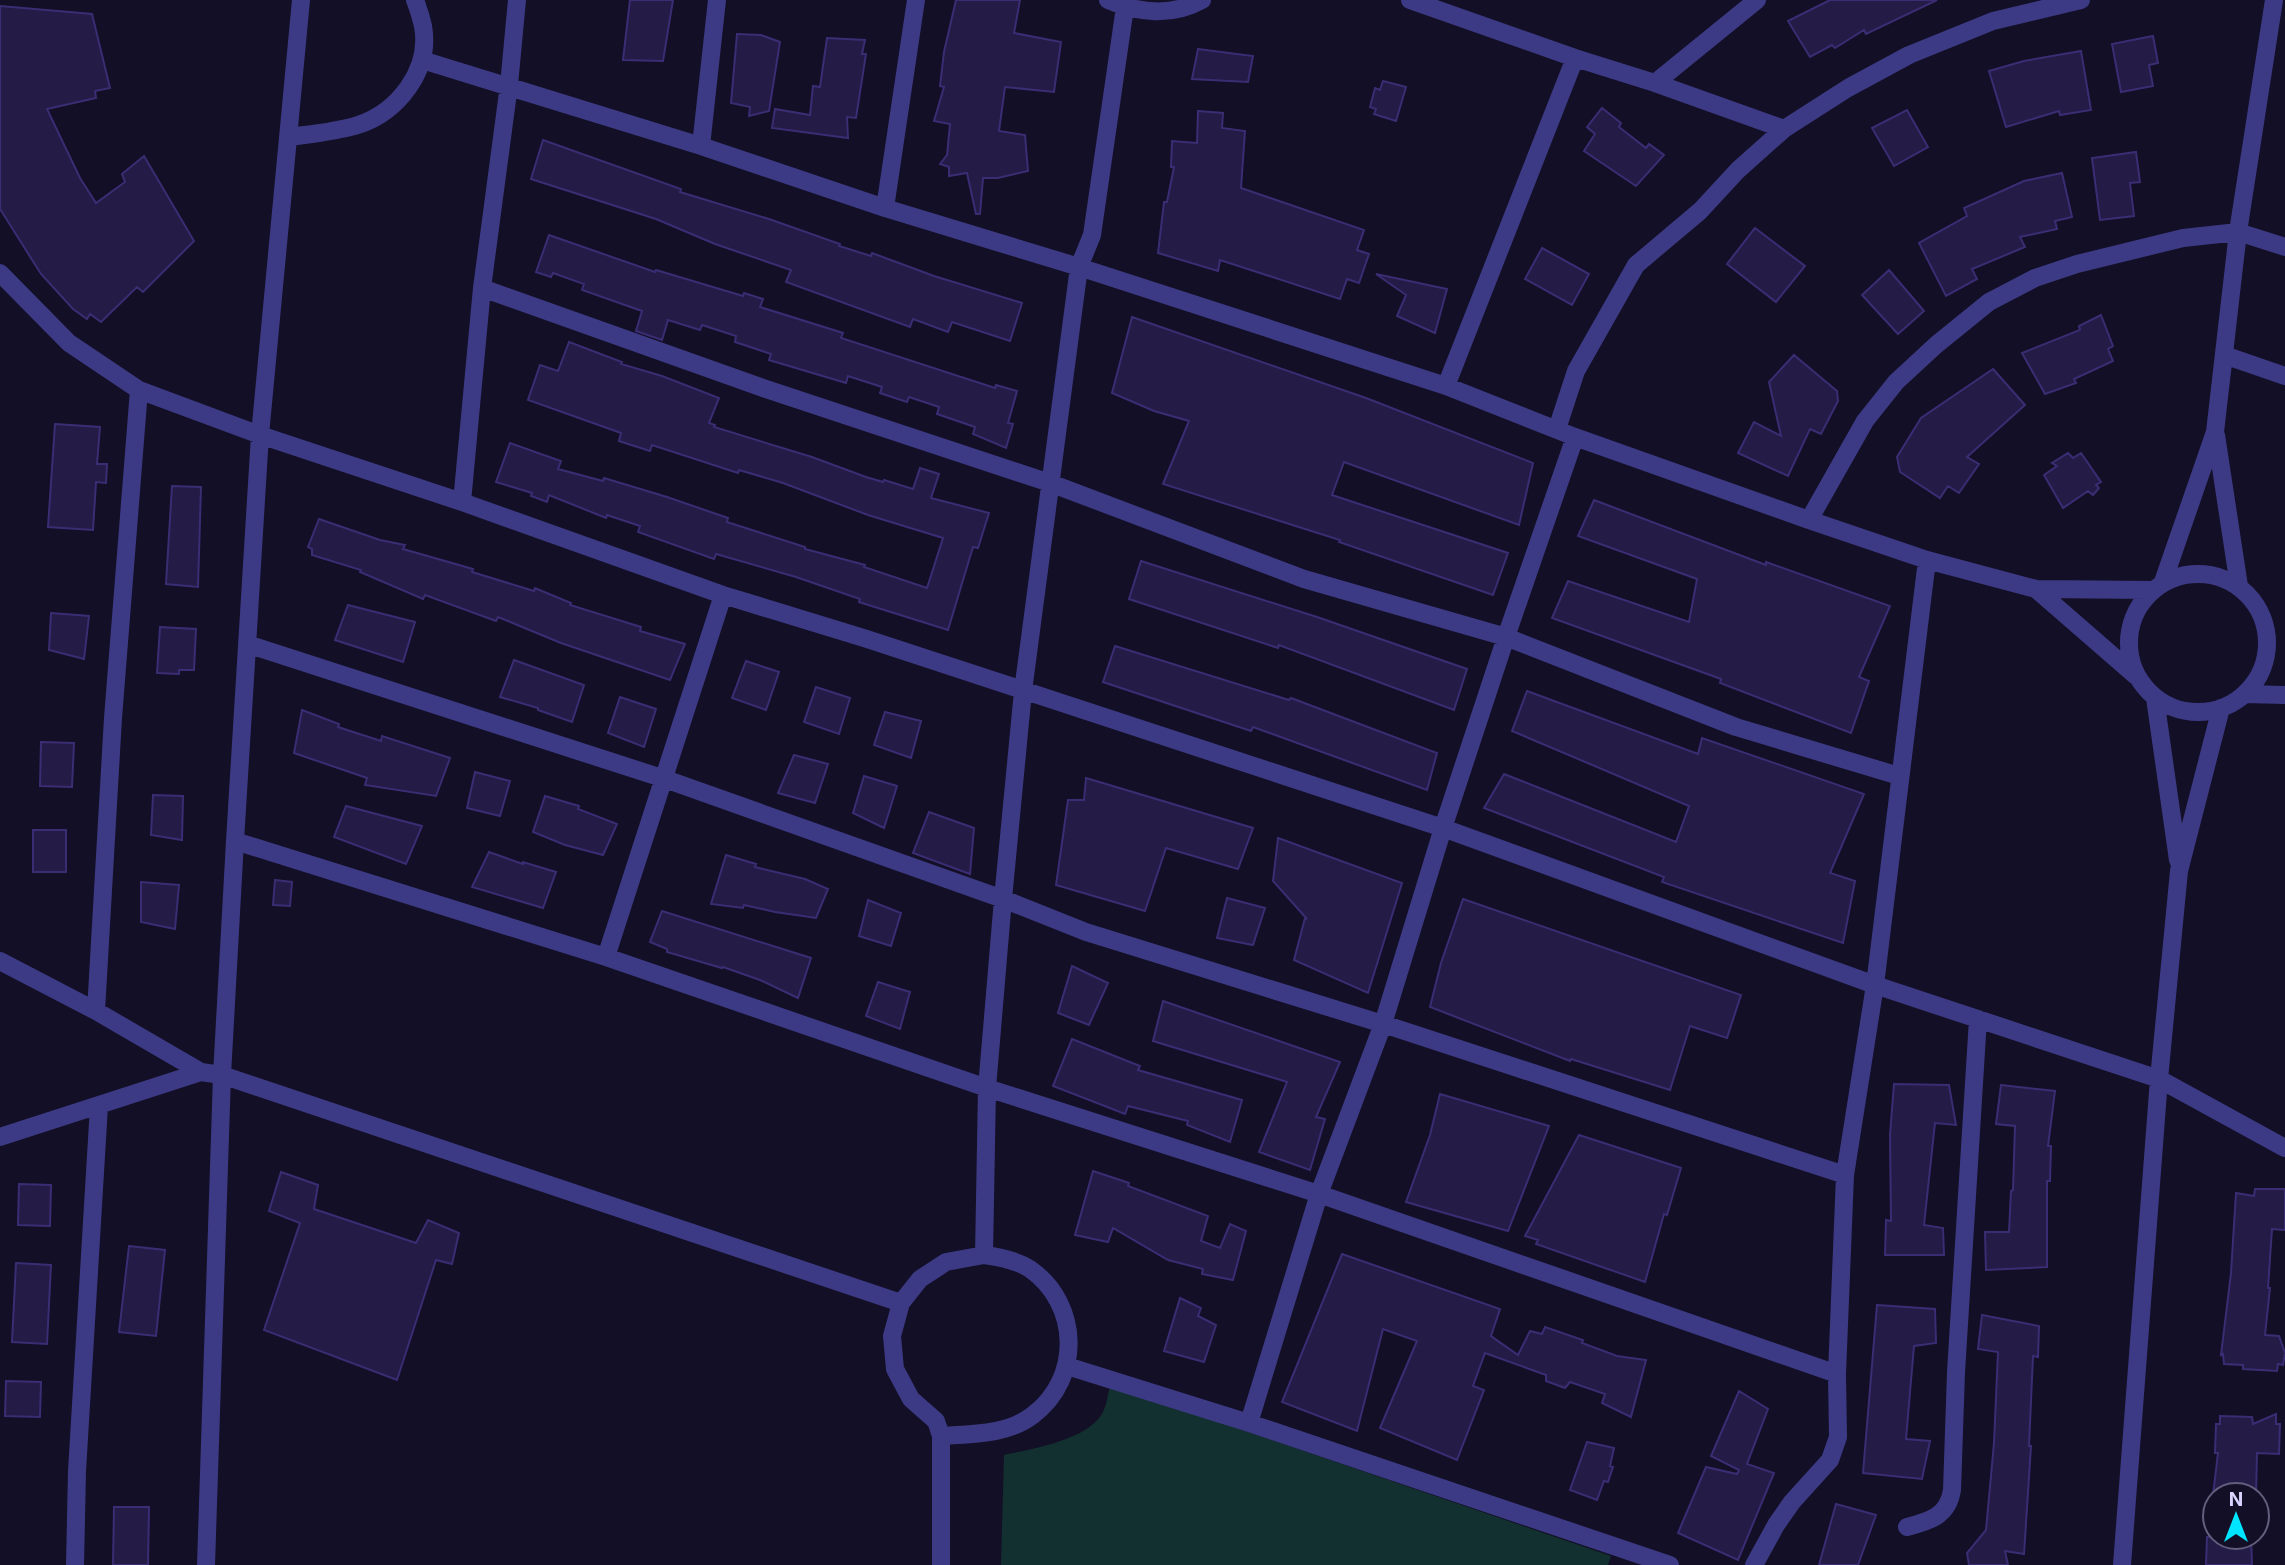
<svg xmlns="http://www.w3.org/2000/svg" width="2285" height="1565" font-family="Inter,sans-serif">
<rect width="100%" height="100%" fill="#130f26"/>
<path fill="#12302f" d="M1110,1385L1611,1556L1608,1565H1001L1004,1455C1031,1449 1089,1440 1103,1412C1107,1404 1108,1393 1110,1385Z"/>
<path fill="#241b47" stroke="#3b2d73" stroke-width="2" d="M630,0H673L663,61L623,60Z
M956,0H1020L1014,33L1061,42L1054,92L1005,87L999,131L1025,135L1028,171L998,178H983L980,214H976L967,173L949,176V167L940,164L947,155L950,124L934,121L944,87L940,86L944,52Z
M1830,0H1937L1866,34L1864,30L1835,48L1832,45L1810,57L1788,21Z
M0,6L92,14L110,88L95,91L96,98L47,109L80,178L96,203L125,182L122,174L144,156L194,241L143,292L137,287L101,322L90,314L87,319L73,309L41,274L0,209Z
M737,34L761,35L780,42L769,111L749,116L750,107L731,103Z
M2153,36L2158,63L2149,65L2153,86L2121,92L2112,44Z
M827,38L865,40L862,54H866L856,118L847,117L848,138L772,128L775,109L810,115L813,86L820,87Z
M1198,49L1253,56L1248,82L1192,79Z
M2081,51L2091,110L2060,115L2059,111L2006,127L1989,71L2024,61Z
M1383,81L1406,87L1396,121L1374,114L1376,109L1370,107L1375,88L1380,90Z
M1602,108L1621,123L1619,127L1646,148L1649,144L1664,155L1636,186L1584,151L1595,134L1587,127Z
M1907,110L1928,147L1894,166L1872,128Z
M1198,111L1223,113L1222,128L1245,131L1241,188L1364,230L1357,250L1369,254L1359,283L1347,279L1340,299L1220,260L1218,271L1158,253L1164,202H1167L1174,167H1171L1172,141L1197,143Z
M543,140L681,189L680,192L769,219L840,244L839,246L871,256L872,253L934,276L1022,303L1010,341L952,322L948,332L913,319L910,327L786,282L791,270L715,244L656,219L531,179Z
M2136,152L2140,182L2130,183L2134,216L2100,220L2092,158Z
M2062,173L2072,217L2055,221L2057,229L2020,237L2025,247L1972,269L1977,279L1946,296L1919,243L1967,216L1964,208L2024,181Z
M1755,228L1805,266L1776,302L1727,264Z
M549,235L655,272L656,270L743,296L744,293L763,299L760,307L843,333L841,338L995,388L996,385L1017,391L1008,423L1013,424L1006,448L973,434L975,427L937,414L939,407L909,397L907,402L880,393L882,387L848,376L846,383L769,360L771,354L735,342L736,336L702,325L700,330L668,320L662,340L636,331L642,311L582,290L584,284L553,273L551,277L536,272Z
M1542,248L1589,274L1572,305L1525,279Z
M1889,270L1924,311L1898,334L1862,295Z
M1376,274L1447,289L1435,333L1397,316L1406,295Z
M2101,315L2113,346L2108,349L2113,361L2074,379L2076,383L2045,394L2022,353L2080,330L2079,326Z
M1132,317L1366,398L1533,463L1519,525L1344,462L1332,495L1508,553L1493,595L1339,542L1340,540L1163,484L1189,421L1154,411L1112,393Z
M569,342L622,362L621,364L662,376L719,398L709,423L715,425L714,427L812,457L866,477L883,482L884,480L913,489L920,468L939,474L931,498L989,513L978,548L973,547L948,630L859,602L860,599L796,577L716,554L714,559L638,532L640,526L607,515L606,518L549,495L547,502L531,496L532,493L496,482L510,443L561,461L558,469L603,481L604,478L667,497L728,518L727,522L805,547V549L865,565L864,567L927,588L943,538L868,515L783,483L739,470L738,473L652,445L650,451L619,441L621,433L528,400L540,365L558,371Z
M1794,355L1837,391L1838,401L1821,434L1810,429L1788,476L1738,453L1754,422L1781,436L1769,382Z
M1993,369L2025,405L1967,457L1979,464L1959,493L1948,486L1940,498L1900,472L1897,457L1921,418Z
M55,424L100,427L97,464H107L106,483L96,482L93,530L48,527Z
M2068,453L2073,458L2081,453L2101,482L2096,485L2099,488L2093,495L2088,491L2063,508L2044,475L2057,466L2052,463Z
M172,486L201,487L198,587L166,584Z
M1594,500L1766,565V562L1890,606L1859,677L1869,681L1851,733L1720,683L1721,679L1552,618L1568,581L1689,622L1697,579L1578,536Z
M319,519L380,540L405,545L403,549L473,569L472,572L534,591L535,588L571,603L570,605L641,627L640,631L685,644L670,680L561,643L498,617L496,621L425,595L423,599L360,572L361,570L312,555V549L308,547Z
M1141,561L1317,617L1467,669L1454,710L1279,645L1278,648L1129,599Z
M348,605L415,622L403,662L335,640Z
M51,613L89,616L84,659L49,650Z
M160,627L196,629L194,670H179V674L157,673Z
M1115,646L1289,700L1291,698L1437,753L1427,790L1253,727L1251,731L1103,682Z
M514,660L584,685L572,722L538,710V708L500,697Z
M746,661L779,672L766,710L732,698Z
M816,687L850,698L839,734L804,722Z
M1527,691L1698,754L1702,738L1864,794L1830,873L1855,881L1843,943L1662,882L1664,877L1484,808L1504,774L1676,842L1689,806L1512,731Z
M620,697L656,709L644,747L608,733Z
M302,710L339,724L338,727L381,741L382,736L450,758L436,796L365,785L367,778L294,753Z
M885,712L921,721L911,758L874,745Z
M41,742L74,743L72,787L40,786Z
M794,755L828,764L815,803L778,793Z
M475,772L510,781L500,816L467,808Z
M864,776L897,786L884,828L853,813Z
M1086,778L1253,828L1238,869L1166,848L1145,911L1056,885L1068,800H1084Z
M153,795L183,796L182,840L151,835Z
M545,796L579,806L578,809L617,824L603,855L565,845L533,832Z
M346,806L422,826L406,864L334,837Z
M929,812L974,828L970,874L913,853Z
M33,830H66V872H33Z
M1278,838L1402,883L1368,993L1294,960L1305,918L1307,919L1273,881Z
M489,852L523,864V862L556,872L543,908L472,887Z
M726,855L756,864L755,867L805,879L828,889L816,918L775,912L744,905L743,908L711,904Z
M275,880L292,882L290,906L273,905Z
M141,882L179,885L175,929L141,922Z
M1227,898L1265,908L1253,945L1217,938Z
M1463,899L1741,995L1727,1038L1690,1026L1670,1090L1571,1059L1570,1061L1430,1007L1441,963Z
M868,900L901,913L891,946L859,936Z
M662,911L811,958L798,998L760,980L723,967L722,968L667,952V949L650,942Z
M1072,966L1108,983L1089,1025L1058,1013Z
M878,982L910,992L900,1029L866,1016Z
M1163,1001L1340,1062L1316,1117L1325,1119L1310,1170L1259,1152L1287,1082L1153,1041Z
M1072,1039L1140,1066L1138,1070L1242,1100L1230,1142L1187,1125L1188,1121L1128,1106L1125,1114L1053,1086Z
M1894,1084L1949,1085L1956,1125L1935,1123L1924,1225L1943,1228L1944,1255H1885L1886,1220L1891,1221L1890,1135Z
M2001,1085L2055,1091L2048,1146H2051L2050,1181H2047V1267L1986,1270L1985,1232H2009L2011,1191L2013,1190L2015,1126L1996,1124Z
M1440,1094L1549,1126L1508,1231L1406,1202L1430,1135Z
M1579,1135L1681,1168L1667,1215L1664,1214L1645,1282L1536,1244L1538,1240L1525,1236Z
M1093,1171L1129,1183L1128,1186L1208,1216L1201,1241L1220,1248L1230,1224L1246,1231L1233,1280L1202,1274L1203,1269L1168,1260L1113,1228L1108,1242L1075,1235Z
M281,1172L318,1185L314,1209L416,1243L428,1220L459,1233L452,1264L436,1260L397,1380L264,1330L300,1223L269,1211Z
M19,1184L51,1185L50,1226L18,1225Z
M2255,1189H2285V1230L2272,1229L2268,1288H2270L2265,1335L2279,1336L2285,1353L2283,1365L2278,1364L2277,1371L2243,1369V1365L2224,1364L2223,1354L2221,1355L2231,1273L2236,1193L2254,1196Z
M129,1246L165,1250L156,1336L119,1332Z
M1342,1254L1500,1309L1491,1336L1518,1355L1530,1331L1542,1334L1545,1327L1583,1340L1582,1343L1617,1356L1646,1360L1631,1417L1602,1403L1605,1394L1570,1382L1565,1388L1546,1381V1375L1485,1353L1473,1386L1484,1390L1457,1460L1380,1428L1417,1341L1383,1329L1357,1431L1282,1402Z
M16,1263L51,1265L47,1344L12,1342Z
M1180,1298L1201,1308L1198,1316L1216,1325L1204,1362L1164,1351Z
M1877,1305L1935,1309L1936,1343L1914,1346L1906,1439L1930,1441L1922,1479L1863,1473Z
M1982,1315L2039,1326L2038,1357L2033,1356L2029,1446H2031L2024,1554L2005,1551L2008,1565H1969L1967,1553L1986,1530L1994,1443L1998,1352L1978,1349Z
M6,1381L41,1382L40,1417L5,1416Z
M1739,1391L1768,1409L1747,1464L1774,1473L1738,1560L1678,1533L1706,1467L1737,1474L1739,1470L1711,1456Z
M2276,1414V1424H2280L2279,1454L2257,1453L2256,1495H2213L2218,1453H2215L2216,1424H2220V1416L2252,1417L2253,1424Z
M1587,1442L1614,1448L1610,1466L1613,1467L1608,1482L1604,1481L1597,1500L1570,1490Z
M1836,1504L1876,1515L1858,1565H1819Z
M114,1507H149L148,1565H113Z
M2207,1537H2251L2252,1565H2206Z"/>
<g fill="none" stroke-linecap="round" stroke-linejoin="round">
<path stroke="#3d3a85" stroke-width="18" d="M1108,0C1138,13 1172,17 1202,0
M1410,0L1575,58L1655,83L1784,129
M422,60L701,146L885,208L1079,267L1446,386L1575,437L1809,520L1927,560L2036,589L2152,590
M1655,83L1757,0
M289,137C312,134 335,132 358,125C398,112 431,70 423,26C421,17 418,8 415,0
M701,146L717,0
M885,208L916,0
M0,273L69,343L139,390L260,435L462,502L723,595L867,639L1443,828L1875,985L2159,1079L2285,1148
M482,288L766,389L1050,483L1304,579L1506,637L1736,727L1899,776
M2224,355L2285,376
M1446,386L1575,58
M1557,429L1576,371L1636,265L1700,211L1738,170L1784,129L1848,88L1909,55L1993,21L2081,0
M2216,435L2239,586
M462,502L482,288L509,85L517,0
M1809,520L1865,421L1896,382L1936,345L1989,302L2035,278L2077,264L2183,238L2238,232L2285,247
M2129 643a69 69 0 1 1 138 0a69 69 0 1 1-138 0Z
M2163,582L2215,432L2238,232L2274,0
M2036,589L2136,676
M247,644L665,779L1003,899L1086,932L1383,1024L1845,1175
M2245,694L2285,695
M2155,698L2178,860
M235,841L606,957L987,1088L1319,1194L1837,1374
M606,957L723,595
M0,961L96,1011L201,1072L222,1075L901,1303
M96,1011L113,718L139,390
M0,1137L201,1072
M984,1255L987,1088L1003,899L1023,691L1079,267L1092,235L1125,7
M984,1255C1000,1257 1016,1260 1030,1269C1080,1304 1082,1378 1033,1415C1007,1435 972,1434 941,1436L936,1421L911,1399L895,1369L892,1336L901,1303L920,1279L946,1262Z
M1067,1366L1249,1423L1670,1565
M1249,1423L1319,1194L1383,1024L1443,828L1506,637L1575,437
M1907,1527C1930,1521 1948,1516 1952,1490L1956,1372L1978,1019
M75,1565L77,1471L99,1106
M206,1565L222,1075L235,841L260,435L301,0
M941,1565V1436
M1754,1565L1776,1525L1792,1502L1830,1460L1838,1437L1837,1374L1845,1175L1875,985L1927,560
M2122,1565L2159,1079L2179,871L2221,708"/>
</g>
<g transform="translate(2236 1516)"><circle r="33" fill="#130f26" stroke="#625e7d" stroke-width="2"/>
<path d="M0-5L12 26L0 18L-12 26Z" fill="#00e5ff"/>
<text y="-10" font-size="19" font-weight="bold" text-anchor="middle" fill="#d9d4ff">N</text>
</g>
</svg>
